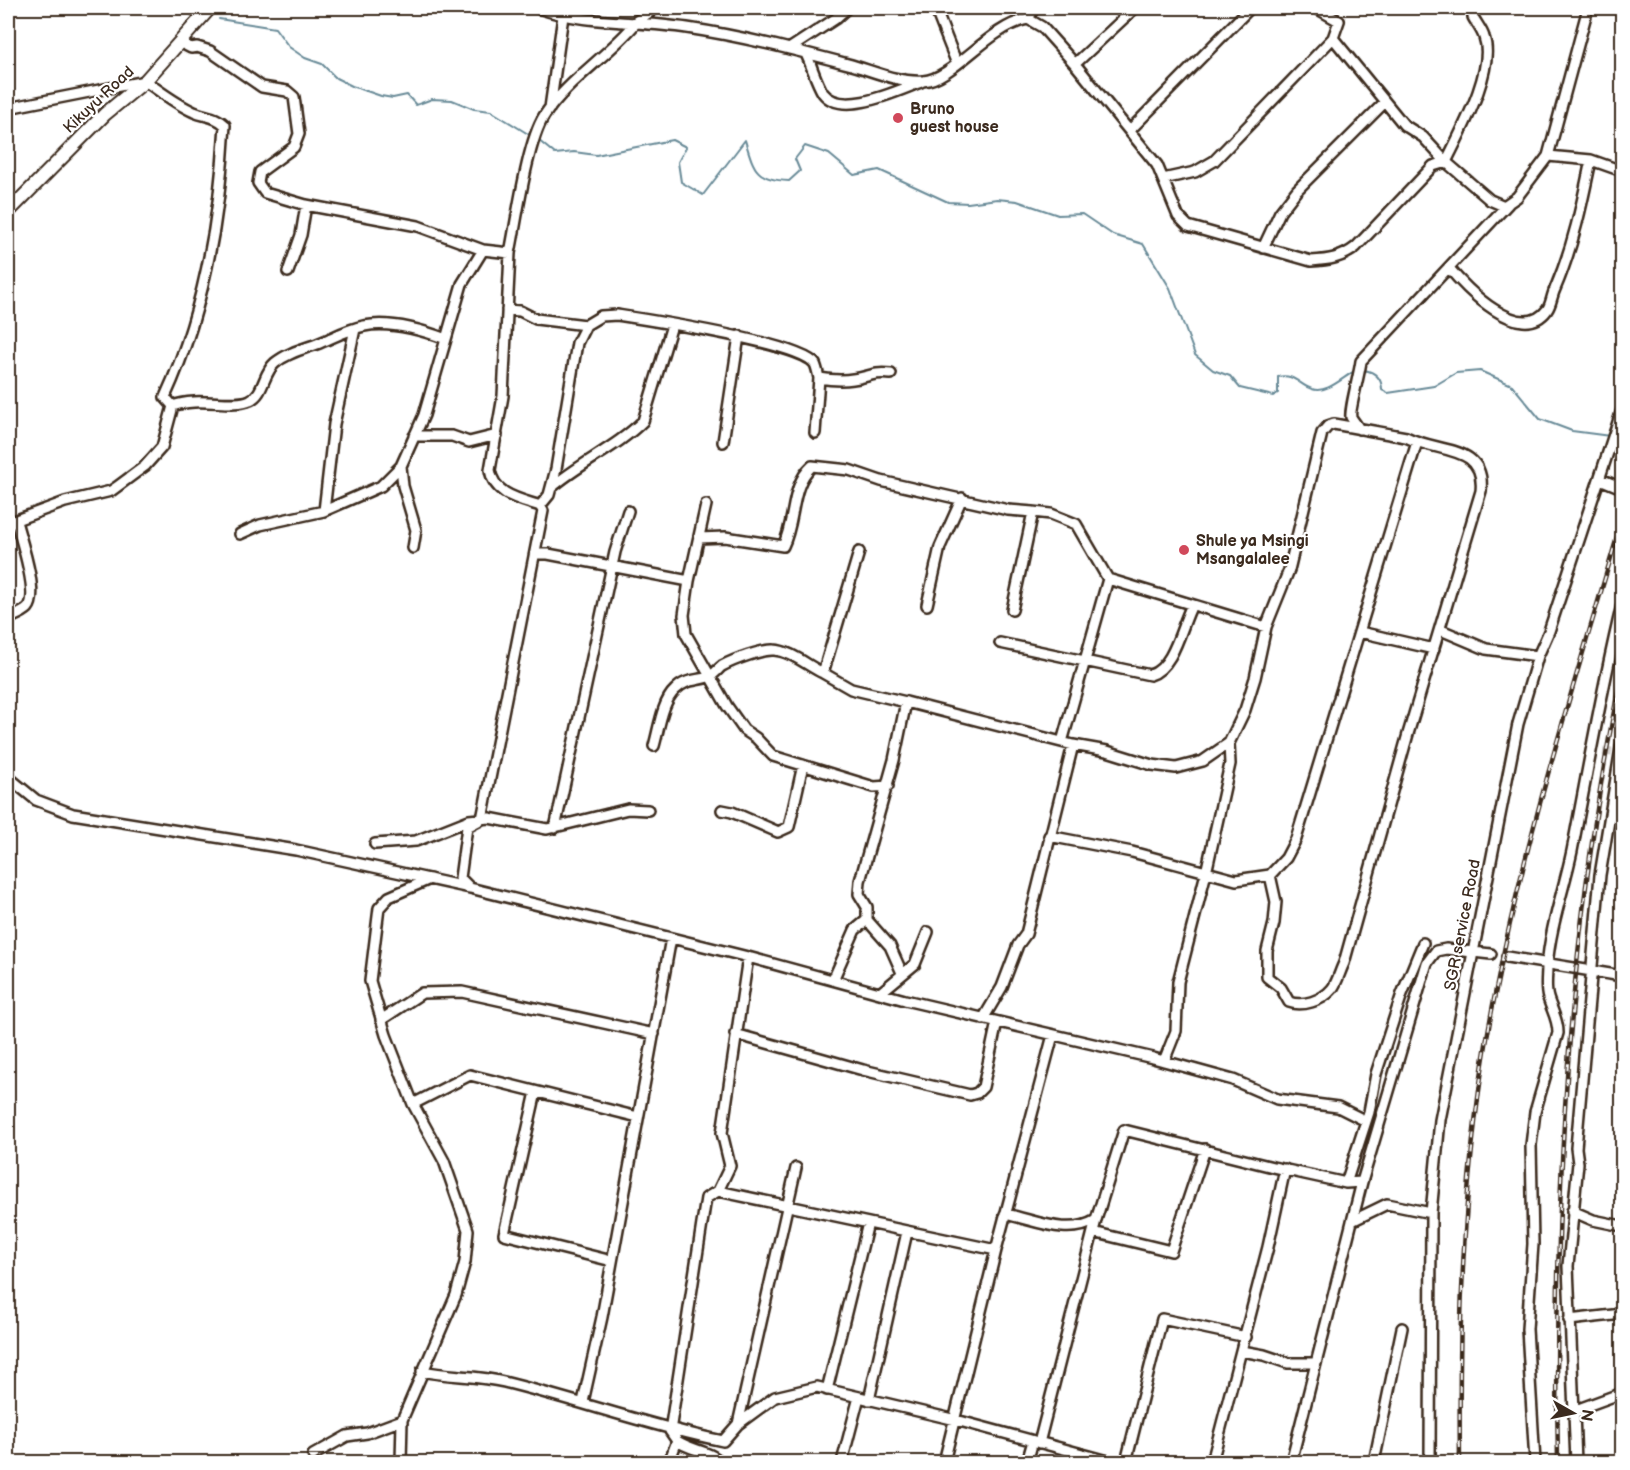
<svg xmlns="http://www.w3.org/2000/svg" width="1630" height="1470" font-family="'Balsamiq Sans',sans-serif">
<rect width="100%" height="100%" fill="#fff"/>
<filter id="ink" filterUnits="userSpaceOnUse"><feTurbulence type="fractalNoise" baseFrequency=".0167" numOctaves="2"/><feDisplacementMap in="SourceGraphic" scale="12" xChannelSelector="R" yChannelSelector="G"/><feConvolveMatrix kernelMatrix="1 2 1 2 8 2 1 2 1" color-interpolation-filters="sRGB"/></filter>
<g filter="url(#ink)">
<g fill="none" stroke-linecap="round" stroke-linejoin="round">
<path stroke="#698b98" stroke-width="2" d="M219,19L275,28L289,47L305,58L322,64L336,78L352,86L381,96L393,98L407,95L416,105L432,99L452,100L474,109L491,111L533,137
M538,140L555,154L574,152L596,155L672,140L686,147L678,162L681,182L703,195L745,140C754,170 756,180 789,181L800,171L795,159L805,146L829,154L854,175L879,170L948,202L968,203L997,199L1017,201L1058,215L1082,214L1113,235L1143,244L1170,288L1195,355L1213,370L1230,376L1240,388L1273,396L1278,393V377C1294,373 1299,385 1312,389C1327,394 1343,377 1355,371
M1364,370C1375,372 1382,378 1382,390L1388,393L1434,386L1456,373L1480,371L1512,385L1540,419L1572,431L1610,436
M1616,437L1622,438"/>
<path stroke="#d8d4d2" stroke-width="9" stroke-dasharray="9 4.5" stroke-linecap="butt" d="M1603,751L1612,752"/>
<defs>
<path id="minor" d="M192,8L203,15
M538,8C587,25 636,20 687,28C741,36 795,50 848,64C871,70 898,83 923,81C954,79 989,26 1028,19L1042,27L1075,64L1157,165L1178,216L1188,226L1311,261C1329,260 1342,258 1356,247L1433,166L1446,162L1490,200L1504,206L1517,197L1548,156L1591,160L1622,171
M935,8L957,64
M1316,8L1339,21L1333,38L1404,125L1423,137L1446,162C1460,133 1496,69 1484,37C1482,30 1476,23 1473,17
M1028,19L1034,8
M632,24L656,8
M181,43L191,48L197,47L210,51L262,87L287,91L294,97L299,134L294,147L260,172L258,183L265,193L306,205L418,226L483,250
M789,49L835,19L847,8
M806,54C812,66 816,82 823,93C842,118 899,90 921,82
M1075,64L1135,8
M8,108L145,81C161,92 176,104 194,112C206,117 216,116 225,125C220,218 204,312 165,397L173,406L162,447L145,466L118,486L111,491L65,502L8,523
M550,108L563,16
M1130,130L1250,8
M1548,156L1588,8
M1163,179L1195,172L1214,161L1333,38
M1263,248L1280,212L1297,190L1385,102
M510,253L503,396L490,470C494,495 519,499 540,506
M1449,268C1465,288 1521,345 1547,310C1551,305 1552,295 1555,289C1573,247 1582,204 1591,160
M288,272L301,235L306,205
M507,310L520,311L536,319L586,325L601,316L617,315C649,320 801,343 815,364C817,368 818,374 819,378C831,380 841,381 853,379C870,377 871,372 891,374
M173,406C197,396 233,408 250,400C264,394 263,373 275,363C287,353 303,349 317,344C332,338 348,329 364,326C390,321 422,330 446,339
M1359,429C1357,425 1353,421 1351,417C1349,411 1360,372 1361,361L1508,204
M815,433L819,378
M414,436H452L469,442L497,435
M723,442L739,336
M1600,479L1622,488
M551,488C580,463 617,447 643,421L672,325
M540,506L543,511L482,819L467,827L460,878L470,888L748,957L905,1000L1153,1058L1233,1080L1277,1099L1338,1107L1366,1121
M540,506L549,495L556,469L577,343L586,325
M324,511L334,424L355,329
M240,534L260,525L324,511L381,486L401,466
M699,538L725,537L783,546C796,520 790,486 812,466L849,470L881,481L1008,510L1033,512
M413,548L416,530L403,486L401,466L424,415L462,284L483,250L510,253C517,219 527,143 544,116C565,83 609,55 635,24
M535,554H548L689,581L684,615L686,634L727,706L744,730L756,738L773,756L874,787L888,786
M689,581L706,505
M927,605L940,547L962,498
M1012,610L1033,512L1051,514L1076,524L1108,579L1266,627
M8,619C14,616 23,613 28,608C40,595 20,537 16,521
M1441,630L1486,649L1538,656
M1360,632L1434,649
M1000,643L1150,675C1174,668 1181,626 1192,605
M823,673L851,689L906,702
M1062,742L1108,579
M654,746C659,729 662,702 675,690C685,679 696,681 708,677C713,676 718,669 722,666C733,660 762,649 774,650C791,651 808,666 823,673L859,552
M8,777L36,800L73,814L296,850L470,888
M722,810L732,812L778,832L789,827L803,765
M555,828L615,552L628,511
M1049,836L1132,852L1236,880L1270,875L1286,858L1296,839L1417,442
M375,844L416,841L469,820L489,818L547,829L628,809L648,810
M1507,957L1622,976
M902,973L890,946L867,920V907L859,894L860,881L894,760L906,702L1073,745L1107,751L1152,765L1176,768L1203,761L1229,743L1245,710L1255,678L1266,627L1289,570L1322,433L1328,426L1334,424L1406,437C1437,453 1486,444 1481,491L1408,734L1344,963C1340,971 1337,983 1332,989C1322,1001 1302,1007 1289,1002L1281,988L1267,977V951L1274,923L1276,902L1270,875
M833,980L855,930L867,920
M880,993L915,964L928,932
M983,1019L1002,987L1018,945L1026,934L1073,745
M381,1020L422,993L462,992L654,1034
M735,1034L863,1070L970,1095L977,1093L983,1087L997,1022
M1164,1061L1176,1031L1178,982L1206,873L1230,764L1229,743
M536,1092L504,1234L612,1261
M413,1104L470,1075L638,1117
M1346,1183L1369,1112L1376,1074L1402,994L1423,943
M718,1191L996,1250
M1572,1211L1593,1220L1622,1226
M1005,1214C1035,1220 1068,1237 1096,1220L1124,1130L1273,1167L1346,1183L1362,1182
M1352,1221L1387,1204L1431,1213
M1093,1232L1171,1251L1205,1149
M1569,1320L1622,1314
M1242,1351L1264,1355L1288,1363H1316
M422,1371C449,1377 477,1375 504,1382C578,1400 649,1426 723,1441L738,1424L775,1397L817,1387L956,1420L1112,1462
M827,1390L868,1223
M869,1400L907,1232
M583,1402L602,1317L671,938
M1573,1411L1622,1393
M738,1424L796,1168
M677,1441C690,1450 710,1451 720,1462
M1039,1443L1096,1220
M313,1455L347,1436L367,1433L402,1420
M401,1462L402,1420L456,1295L465,1262L468,1230L444,1161L413,1104L386,1035L370,981L379,908L389,897L430,879
M669,1462L677,1441L670,1431L706,1198L718,1191L730,1166L722,1133L748,957
M842,1462L859,1397
M944,1462L996,1250L1053,1035
M1027,1462L1033,1441
M1126,1462L1162,1319L1246,1337
M1212,1462L1268,1247L1285,1169
M1291,1462L1362,1182L1427,963L1436,951L1446,949L1491,954
M1374,1462L1402,1328
M1430,1462L1431,1213L1440,1120L1518,724L1538,656L1549,631L1622,410
M1535,1462L1527,1329L1533,1244L1531,1145L1535,1112L1558,1033C1558,1019 1552,1011 1548,998C1545,989 1547,977 1547,967C1550,927 1564,889 1572,851C1588,769 1602,686 1622,605
M1576,1462L1568,1266L1578,1163L1576,1148L1600,875L1622,742"/>
<path id="major" d="M8,212L105,114L145,81L210,8"/>
</defs>
<use href="#minor" stroke="#3b2a1e" stroke-width="14"/>
<use href="#major" stroke="#3b2a1e" stroke-width="16"/>
<use href="#minor" stroke="#fff" stroke-width="9"/>
<use href="#major" stroke="#fff" stroke-width="12"/>
<defs>
<path id="rail" d="M1460,1462C1458,1311 1464,1160 1492,1010C1523,843 1575,682 1622,520
M1558,1462C1553,1197 1568,931 1622,671"/>
</defs>
<use href="#rail" stroke="#3b2a1e" stroke-width="4.5"/>
<use href="#rail" stroke="#fff" stroke-width="2" stroke-dasharray="7" stroke-linecap="butt"/>
</g>
</g>
<g fill="#d1495b" stroke="#fff" stroke-width="2">
<circle cx="898" cy="118" r="6"/>
<circle cx="1184" cy="550" r="6"/>
</g>
<g text-anchor="middle" dominant-baseline="central" stroke-width="4.5" stroke-linejoin="round" paint-order="stroke">
<g font-size="16" fill="#3b2a1e" stroke="#fff">
<text transform="translate(99 100) rotate(-43)">Kikuyu Road</text>
<text transform="translate(1463 925) rotate(-79)">SGR service Road</text>
</g>
<g font-size="16" font-weight="bold" fill="#3b2a1e" stroke="#fff" text-anchor="start">
<text x="910" y="109">Bruno<tspan x="910" dy="18">guest house</tspan></text>
<text x="1196" y="541">Shule ya Msingi<tspan x="1196" dy="18">Msangalalee</tspan></text>
</g>
</g>
<rect width="1630" height="1470" fill="none" stroke="#fff" stroke-width="30"/>
<rect x="15" y="15" width="1600" height="1440" fill="none" stroke="#3b2a1e" stroke-width="2" filter="url(#ink)"/>
<g transform="translate(1573 1413) rotate(99)" stroke="#ffffff" stroke-width="4.5" paint-order="stroke">
<path d="M0-4.5L10 22L0 15L-10 22Z" fill="#3b2a1e"/>
<text y="-9" font-size="16" font-weight="bold" text-anchor="middle" fill="#3b2a1e">N</text>
</g>
</svg>
